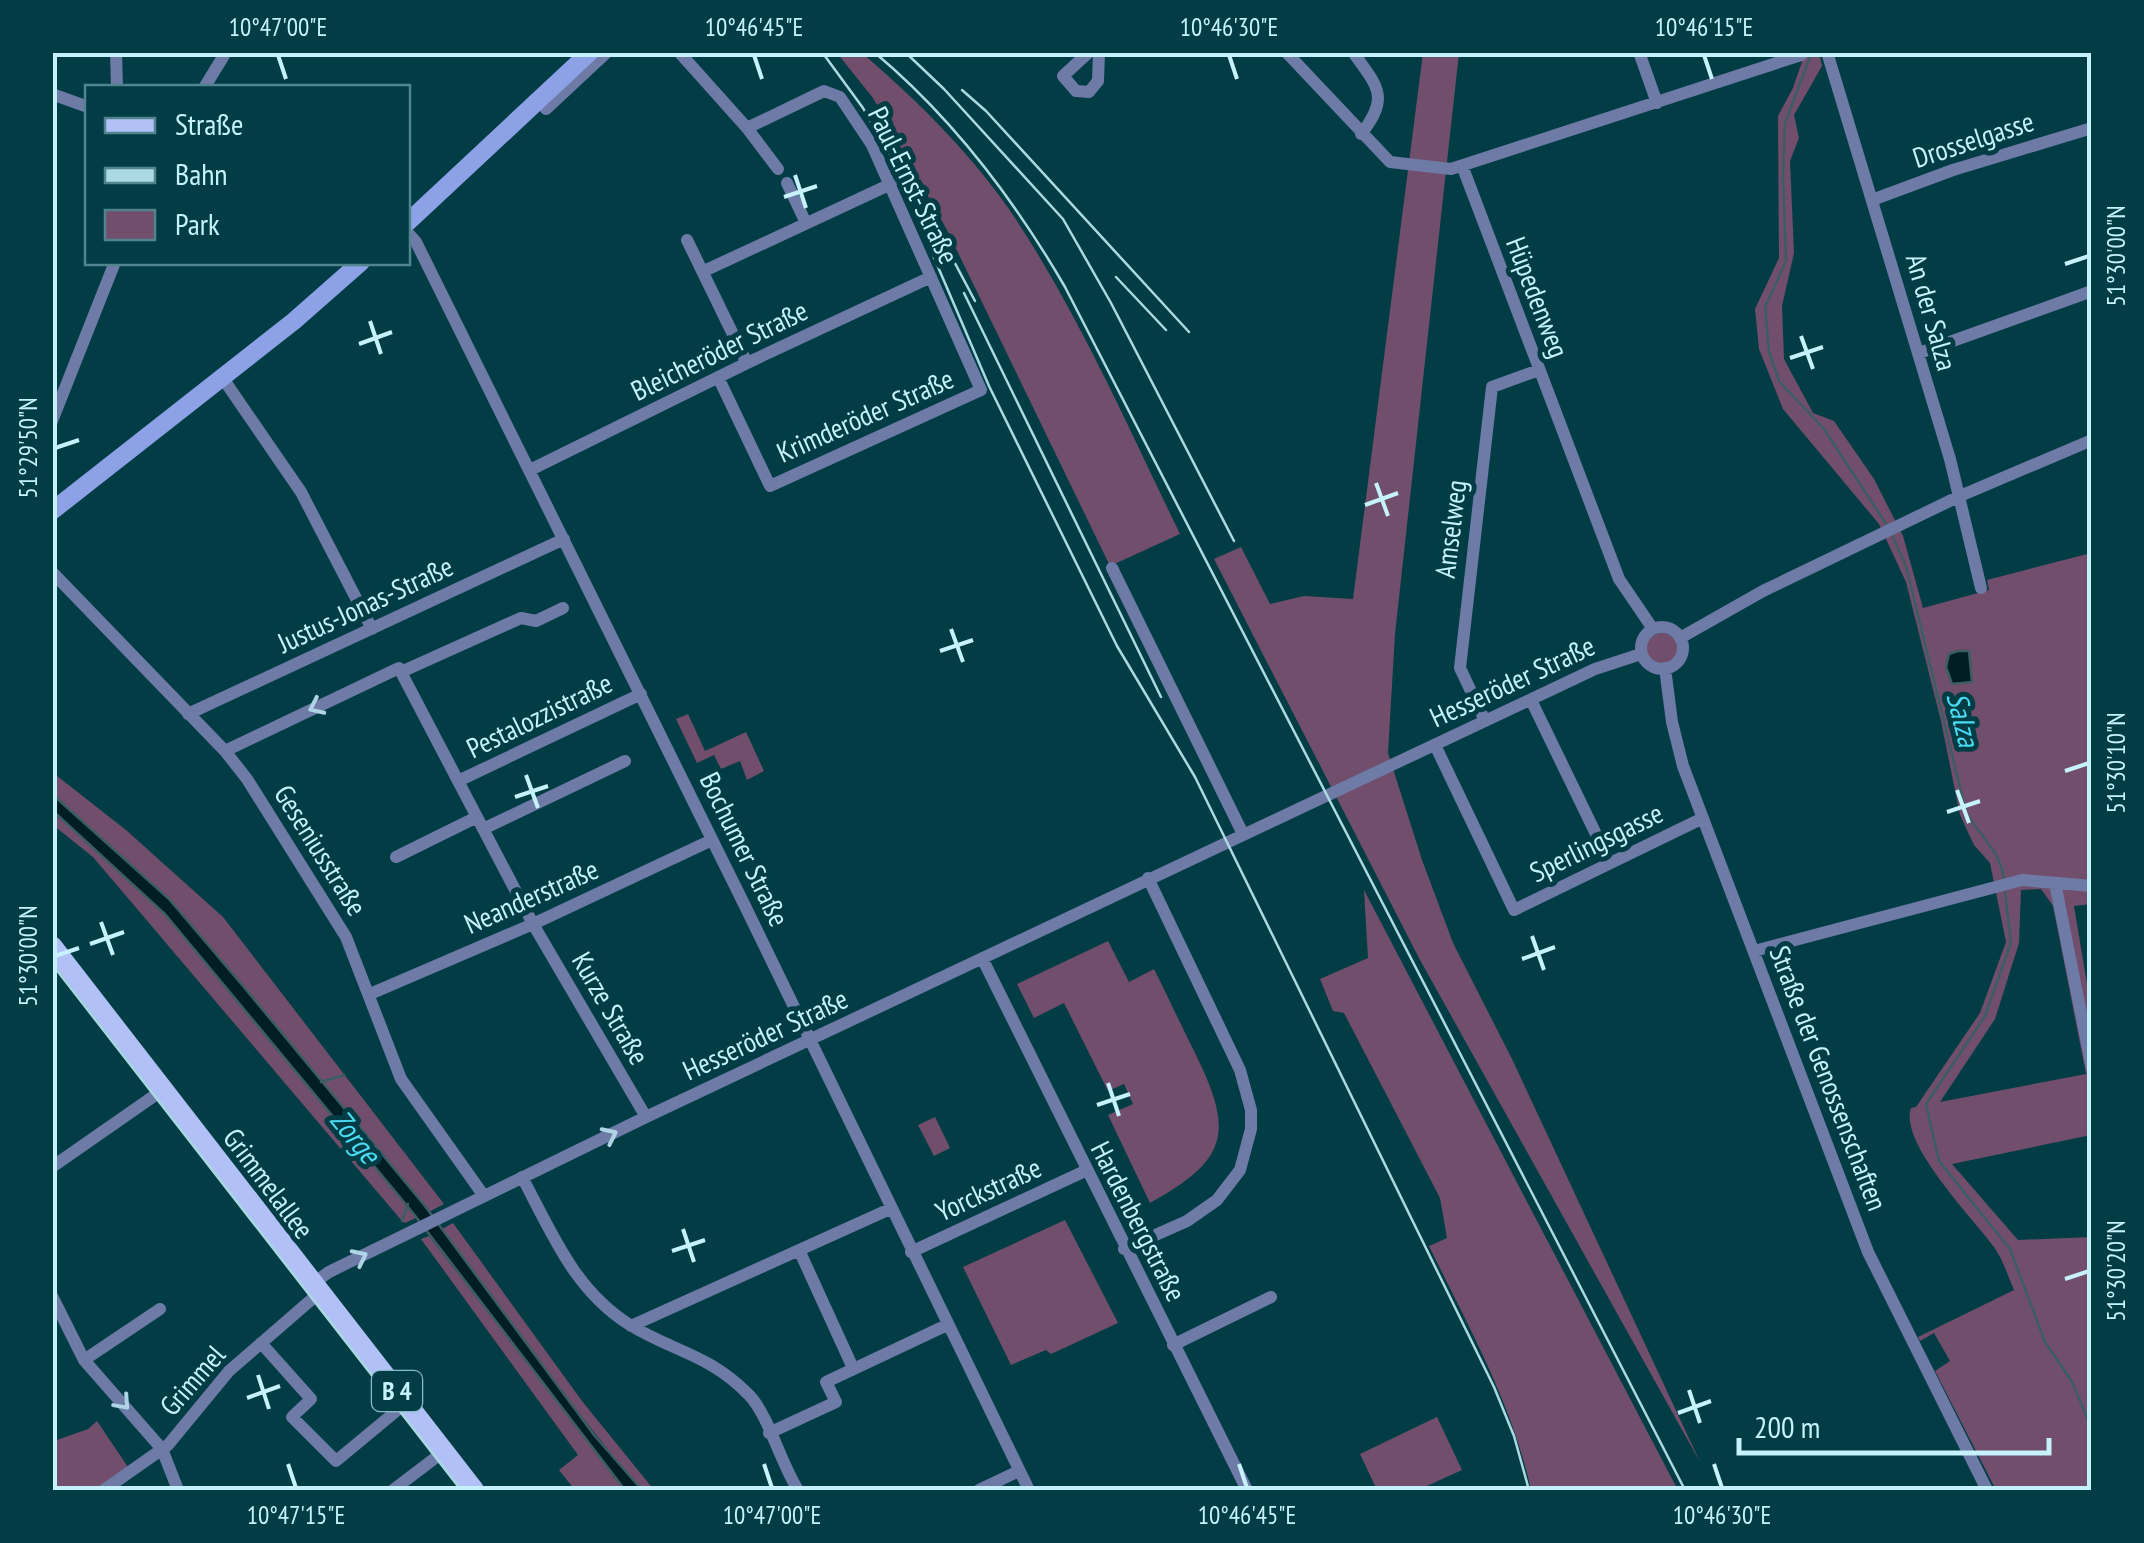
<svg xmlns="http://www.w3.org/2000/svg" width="2144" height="1543" font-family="'PT Sans Narrow',sans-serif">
<rect width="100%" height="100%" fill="#023d46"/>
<path fill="#724e6d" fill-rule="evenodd" d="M837,53H862C919,102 975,157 1017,221C1081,319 1129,429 1180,534L1110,566L947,230L873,98Z
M1423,53H1459L1395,634L1388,753L1422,860L1453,943L1512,1059L1700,1462L1420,960L1214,559L1241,547L1270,604L1304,596L1353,599Z
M1805,53H1819L1822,66L1794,115L1799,138L1790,161L1794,253L1782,306L1784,359L1813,413L1834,421L1874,479L1903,536L1923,608L1989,590L1987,580L2091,553L2092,904L2074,906L2091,1008V1135L1952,1164L2018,1240L2091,1237V1490H1996L1935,1371L1950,1361L1934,1333L1920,1341L1918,1337L2014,1290C2008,1276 2003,1260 1994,1247C1973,1218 1899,1143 1911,1108L1916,1107L1980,1013L2006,942L1990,863L1974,845L1960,815L1941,721L1906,582L1879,524L1783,409L1759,349L1755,309L1779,258L1778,116L1793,88ZM2041,889L2053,906L2086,1074L1940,1102L1995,1019L2019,943L2021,890Z
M1646 649a16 16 0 1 1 32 0a16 16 0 1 1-32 0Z
M688,714L705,751L746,732L764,771L747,780L740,761L721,769L714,755L697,763L676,719Z
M52,772L126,830L223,917L444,1204L429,1212L169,899L53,794Z
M52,811L165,914L416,1218L405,1223L402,1221L93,857L53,825Z
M1364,890L1670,1475L1678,1490H1531C1512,1403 1468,1326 1429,1246L1447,1238L1440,1198L1344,1013L1333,1011L1320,979L1368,958Z
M1108,941L1129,982L1154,969C1168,997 1181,1025 1195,1053C1234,1132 1229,1159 1150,1203L1108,1115L1133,1104L1124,1084L1108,1091L1064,1003L1034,1018L1017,984Z
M935,1117L950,1148L934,1156L918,1125Z
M1065,1220L1118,1323L1051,1354L1046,1350L1011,1365L963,1267Z
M453,1223L582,1401L654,1490H642C570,1407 508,1317 442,1229Z
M429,1236L625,1490H575L559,1470L578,1455L421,1239Z
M1437,1417L1462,1470L1418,1490H1377L1360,1454Z
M97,1421L128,1467L95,1490H53L52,1436L57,1440L88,1429Z"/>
<path fill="#001e24" stroke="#3b5e64" stroke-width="2.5" d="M1958,651H1969L1972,682L1952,684L1946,667L1949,654Z
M52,794L169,899L243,986L425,1206L594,1435L642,1490H625L413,1213L165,914L53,811Z"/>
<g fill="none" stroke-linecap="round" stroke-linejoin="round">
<path stroke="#3b5e64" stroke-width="2.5" d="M1812,52L1785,123L1783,179L1786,261L1765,307L1769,352L1779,381L1824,429L1888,527
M1892,535L1906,566L1966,812C1980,837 2000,850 2004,879
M2005,892L2011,943L1985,1016L1926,1104L1939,1161L2010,1249L2045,1342L2071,1380L2092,1429
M321,1082L344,1075
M402,1221L408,1204"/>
<path stroke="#6e7ba7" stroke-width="12" d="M116,52L117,88
M679,52L747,128L778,169
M1089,52L1063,76L1076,91L1089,92L1098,81L1099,52
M1286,52L1390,162L1451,169L1801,55
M1639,52L1657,103
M1827,52L1950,459L1981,588
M1355,55C1379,88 1389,98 1361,134
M204,88L226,52
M52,94L88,107
M539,100L546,109L607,52
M1463,168L1619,579L1653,629
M787,183L806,223
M1872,200L1953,170L2092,128
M408,233L416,242L745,906L1029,1490
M687,240L747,363
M704,271L891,184
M1919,353L2092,291
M222,377L301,492L372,629
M718,377L770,486L981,390L872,145L840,97L824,91L747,128
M52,421L115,262
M530,470L747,363L931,277
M1112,568L1243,834
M52,572L225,751L247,779L346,937L401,1079L484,1196
M1641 648a21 21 0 1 1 42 0a21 21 0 1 1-42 0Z
M1680,638L1763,591L1960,496L2092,440
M1665,668L1672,722L1683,766L1868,1252L1987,1490
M401,672L533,924L646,1117
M1531,700L1610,863
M188,714L564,539
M1485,721L1460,668L1492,387L1539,370
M1435,745L1514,910L1703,818
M225,751L399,668L401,672L521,618L536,621L563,608
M458,781L641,694
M483,829L625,761
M396,857L477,817
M2055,883L2092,1068
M1754,951L2022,880L2092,886
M982,958L1247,1490
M370,994L533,924L712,840
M52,1167L164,1089
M522,1177C552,1233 574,1290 630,1325C674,1352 709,1354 749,1395C768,1414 781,1464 798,1490
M1124,1249L1187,1221L1217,1200L1240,1170L1251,1129V1110L1240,1070L1148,878
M799,1250L853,1368
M911,1252L1085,1171
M312,1284L329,1272L646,1117L1595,669L1641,654
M52,1296L84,1360L162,1449L178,1490
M631,1326L890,1209
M261,1343L311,1399L292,1417L336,1461L406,1403
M1173,1345L1271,1297
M84,1360L160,1309
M769,1433L836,1402L826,1382L947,1325
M104,1490L168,1445L229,1371L319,1293
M393,1490L443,1452
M979,1490L1019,1471"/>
<path stroke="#8da1e7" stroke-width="18" d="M408,222L590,52
M52,511L294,321L361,262"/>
<path stroke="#b1c1f7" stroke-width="20" d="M52,946L474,1490"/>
<path stroke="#aad9e2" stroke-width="2.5" d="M52,964L461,1490"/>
<path stroke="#aad9e2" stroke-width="2.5" d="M822,52L863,108L891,157L989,386L1117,646L1195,777L1494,1387L1514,1436L1529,1490
M874,52C953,118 1014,199 1065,287L1685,1490
M905,52L944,89L1063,219L1111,303L1234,541
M962,90L986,111L1189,332
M921,199L975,301
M1116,277L1166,330
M964,293L1161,697"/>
</g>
<defs><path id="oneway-chevron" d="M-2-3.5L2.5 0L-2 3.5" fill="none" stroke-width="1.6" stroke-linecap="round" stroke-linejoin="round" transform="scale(2.5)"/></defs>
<g stroke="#afd4e6">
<use href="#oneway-chevron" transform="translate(316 707) rotate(155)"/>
<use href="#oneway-chevron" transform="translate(610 1135) rotate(-26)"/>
<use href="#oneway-chevron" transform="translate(360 1257) rotate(-26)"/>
<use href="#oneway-chevron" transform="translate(123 1403) rotate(48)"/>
</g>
<path fill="none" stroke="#c5f2fb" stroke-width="4" d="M278,55L286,79M754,55L762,79M1229,55L1237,79M1704,55L1712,79M795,175L806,208M784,197L817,186M2065,264L2089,256M370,321L381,354M1801,336L1813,369M359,344L392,332M1790,358L1823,347M55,448L79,440M1376,483L1388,516M1365,505L1398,493M951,629L963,662M940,651L973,640M2065,771L2089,763M526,775L538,808M1957,790L1969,823M515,797L548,786M1947,812L1980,801M101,922L113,955M1532,936L1544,970M90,944L124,932M55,956L79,948M1522,959L1555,947M1108,1083L1119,1116M1097,1105L1130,1094M683,1229L694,1262M672,1251L705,1240M2065,1279L2089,1271M258,1375L269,1409M1689,1390L1700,1423M247,1398L280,1386M1678,1413L1711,1401M288,1464L296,1488M764,1464L772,1488M1239,1464L1247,1488M1714,1464L1722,1488"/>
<g text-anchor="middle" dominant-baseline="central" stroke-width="10" stroke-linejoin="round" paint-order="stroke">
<rect fill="#023d46" stroke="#8abcc5" stroke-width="2.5" x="372" y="1371" width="50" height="40" rx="8"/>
<g font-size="25" font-weight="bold" fill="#c5f2fb">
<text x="397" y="1391">B 4</text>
</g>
<g font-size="28" fill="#c5f2fb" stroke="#023d46">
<text transform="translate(1973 139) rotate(-18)">Drosselgasse</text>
<text transform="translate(914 185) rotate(64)">Paul-Ernst-Straße</text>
<text transform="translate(1538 297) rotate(69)">Hüpedenweg</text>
<text transform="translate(1932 312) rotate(74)">An der Salza</text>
<text transform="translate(719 350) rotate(-26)">Bleicheröder Straße</text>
<text transform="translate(865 415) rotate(-24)">Krimderöder Straße</text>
<text transform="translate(1450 529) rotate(-83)">Amselweg</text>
<text transform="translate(365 604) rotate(-25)">Justus-Jonas-Straße</text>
<text transform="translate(1512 681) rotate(-25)">Hesseröder Straße</text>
<text transform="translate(539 715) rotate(-26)">Pestalozzistraße</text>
<text transform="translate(1596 842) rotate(-26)">Sperlingsgasse</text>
<text transform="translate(745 849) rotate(64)">Bochumer Straße</text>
<text transform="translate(321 850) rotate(58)">Geseniusstraße</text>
<text transform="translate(531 896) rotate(-24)">Neanderstraße</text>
<text transform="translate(611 1008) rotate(60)">Kurze Straße</text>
<text transform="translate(765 1034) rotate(-25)">Hesseröder Straße</text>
<text transform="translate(1829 1078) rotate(69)">Straße der Genossenschaften</text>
<text transform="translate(269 1183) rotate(53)">Grimmelallee</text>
<text transform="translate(988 1189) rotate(-25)">Yorckstraße</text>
<text transform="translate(1139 1221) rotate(63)">Hardenbergstraße</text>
<text transform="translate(192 1380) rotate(-49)">Grimmel</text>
</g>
<g font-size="30" font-style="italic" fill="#4cdbf4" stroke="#023d46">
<text transform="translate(1964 719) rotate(76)">Salza</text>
<text transform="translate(356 1136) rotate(51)">Zorge</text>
</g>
</g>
<rect width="2144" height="1543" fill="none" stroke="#023d46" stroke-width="110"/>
<rect x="85" y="85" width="325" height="180" fill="#023d46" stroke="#50858e" stroke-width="2.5"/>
<rect x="105" y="118" width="50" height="15" fill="#b1c1f7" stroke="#50858e" stroke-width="2.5"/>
<text x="175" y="135" font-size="30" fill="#c5f2fb">Straße</text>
<rect x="105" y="168" width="50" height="15" fill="#aad9e2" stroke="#50858e" stroke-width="2.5"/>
<text x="175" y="185" font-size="30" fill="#c5f2fb">Bahn</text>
<rect x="105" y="210" width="50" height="30" fill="#724e6d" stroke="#50858e" stroke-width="2.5"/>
<text x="175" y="235" font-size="30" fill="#c5f2fb">Park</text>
<path d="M1739 1438v15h310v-15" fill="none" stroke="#c5f2fb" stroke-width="5"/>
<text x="1754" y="1438" font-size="30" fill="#c5f2fb" stroke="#023d46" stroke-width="8" paint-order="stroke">200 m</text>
<rect x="55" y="55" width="2034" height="1433" fill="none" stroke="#c5f2fb" stroke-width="4"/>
<g font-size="25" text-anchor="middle" fill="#c5f2fb">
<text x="278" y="36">10°47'00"E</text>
<text x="754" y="36">10°46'45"E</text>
<text x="1229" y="36">10°46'30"E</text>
<text x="1704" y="36">10°46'15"E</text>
<text transform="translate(2116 256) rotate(-90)" y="9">51°30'00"N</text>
<text transform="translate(28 448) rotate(-90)" y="9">51°29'50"N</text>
<text transform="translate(2116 763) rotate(-90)" y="9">51°30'10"N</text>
<text transform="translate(28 956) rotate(-90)" y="9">51°30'00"N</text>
<text transform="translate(2116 1271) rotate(-90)" y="9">51°30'20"N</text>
<text x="296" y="1524">10°47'15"E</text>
<text x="772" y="1524">10°47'00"E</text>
<text x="1247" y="1524">10°46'45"E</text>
<text x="1722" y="1524">10°46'30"E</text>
</g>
</svg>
